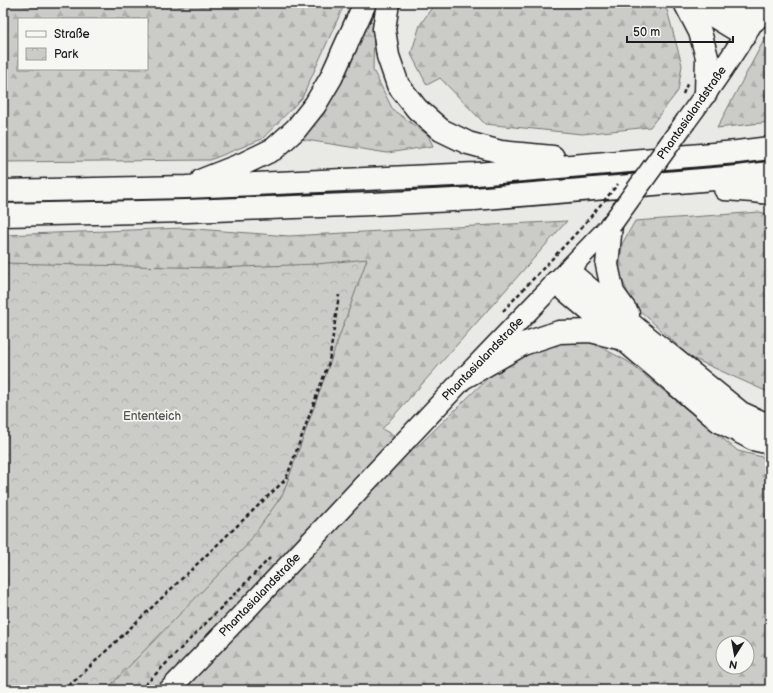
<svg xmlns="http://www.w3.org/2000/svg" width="773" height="693" font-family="'Balsamiq Sans',sans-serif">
<defs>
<pattern id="forest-firs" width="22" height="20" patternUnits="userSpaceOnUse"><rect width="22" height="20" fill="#cbcbc7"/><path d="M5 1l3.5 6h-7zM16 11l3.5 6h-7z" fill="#aeaeaa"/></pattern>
<pattern id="park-crowns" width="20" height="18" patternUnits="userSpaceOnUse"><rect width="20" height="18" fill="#cbcbc7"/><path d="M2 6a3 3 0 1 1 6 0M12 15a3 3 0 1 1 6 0" fill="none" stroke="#aeaeaa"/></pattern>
</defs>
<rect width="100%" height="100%" fill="#e9e9e5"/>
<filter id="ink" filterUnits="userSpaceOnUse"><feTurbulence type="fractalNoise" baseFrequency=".025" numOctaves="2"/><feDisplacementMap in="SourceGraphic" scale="8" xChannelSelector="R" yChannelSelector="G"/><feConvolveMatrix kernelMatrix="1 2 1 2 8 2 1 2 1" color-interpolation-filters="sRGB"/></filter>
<g filter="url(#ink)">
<path fill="url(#forest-firs)" stroke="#747472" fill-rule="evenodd" d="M3,3H345L302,98L262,139L210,160L3,162ZM19,19H147V69H19Z
M435,3H653L667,10L682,65L678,91L650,127L582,134L485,124L440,78L427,85L411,54L420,25Z
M366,20L374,22L373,70L393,110L428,135L433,146L387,153L300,139Z
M770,29V122L717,128Z
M760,212L770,215V393L690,357L633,304L619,273L622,244L635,221Z
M567,221L382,429L416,448L496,370L551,343L587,340L627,361L738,451L770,459V690H3V235L183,228L289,236ZM723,643H747V667H723Z"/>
<path fill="url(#park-crowns)" stroke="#747472" d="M367,259L283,494L246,546L106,690H3V263L216,268L317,264Z"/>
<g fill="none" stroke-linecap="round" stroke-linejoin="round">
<defs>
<path id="secondary" d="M686,121C714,83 741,44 764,3
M169,690L250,606L465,377L611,225"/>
<path id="highway" d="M388,3L384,29L388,56L398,85L417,109L441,130L468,143L501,152L553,157
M685,3L700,32L707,57L706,93
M688,3L717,18L745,35
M726,3L755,20
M202,180L245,163L274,149L296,129L315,105L331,78L365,3
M725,189L753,191L770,193
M3,191L186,187L476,174L737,152L770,148
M3,215L187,211L372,204L474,199L738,177L770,173
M611,225L607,265L613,293L628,314
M568,271L638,330L741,413L770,426
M556,282L719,421L753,439L770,443
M465,377L523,344L559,332L591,331L619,338"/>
</defs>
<use href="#secondary" stroke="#1c1c1c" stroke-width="23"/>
<use href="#highway" stroke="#1c1c1c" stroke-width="25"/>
<path stroke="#1c1c1c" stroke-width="2.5" stroke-dasharray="4 3" stroke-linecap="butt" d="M3,3H9
M683,94L688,82
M503,311L581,228
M63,690L79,677L286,479L329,362L339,295
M140,690L270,558"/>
<use href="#secondary" stroke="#f6f6f2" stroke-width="20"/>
<use href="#highway" stroke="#f6f6f2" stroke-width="22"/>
<defs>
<path id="secondary-bridge" d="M611,225L686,121"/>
</defs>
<use href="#secondary-bridge" stroke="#1c1c1c" stroke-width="23" stroke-linecap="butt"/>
<path stroke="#1c1c1c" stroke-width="2.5" stroke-dasharray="4 3" stroke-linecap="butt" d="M581,228L618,184"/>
<use href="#secondary-bridge" stroke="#f6f6f2" stroke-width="20"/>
</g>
</g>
<g text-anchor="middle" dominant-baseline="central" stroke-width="3.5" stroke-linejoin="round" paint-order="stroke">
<g font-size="12" fill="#1c1c1c" stroke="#f6f6f2">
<text transform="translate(692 113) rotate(-55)">Phantasialandstraße</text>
<text transform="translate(483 359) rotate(-46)">Phantasialandstraße</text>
<text transform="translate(260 595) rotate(-46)">Phantasialandstraße</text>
</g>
<g font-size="12" fill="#51514f" stroke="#f6f6f2">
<text x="152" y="416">Ententeich</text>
</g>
</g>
<rect width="773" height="693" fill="none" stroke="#f6f6f2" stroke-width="16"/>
<rect x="8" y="8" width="757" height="677" fill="none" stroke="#1c1c1c" stroke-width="1.5" filter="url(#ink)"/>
<rect x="18" y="18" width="130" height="52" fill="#f6f6f2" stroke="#9f9f9c"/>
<rect x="26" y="31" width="20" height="6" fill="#f6f6f2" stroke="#9f9f9c"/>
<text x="54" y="38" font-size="12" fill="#1c1c1c">Straße</text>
<rect x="26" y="48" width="20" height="12" fill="url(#park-crowns)" stroke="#9f9f9c"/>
<text x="54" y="58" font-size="12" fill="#1c1c1c">Park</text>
<g transform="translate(735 655) rotate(191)"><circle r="19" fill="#f6f6f2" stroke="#9f9f9c"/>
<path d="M0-3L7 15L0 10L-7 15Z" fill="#1c1c1c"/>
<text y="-6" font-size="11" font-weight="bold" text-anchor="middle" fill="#1c1c1c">N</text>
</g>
<path d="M627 36v6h106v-6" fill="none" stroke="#1c1c1c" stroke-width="2"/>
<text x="633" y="36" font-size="12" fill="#1c1c1c" stroke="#f6f6f2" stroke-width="3" paint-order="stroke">50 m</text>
</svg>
